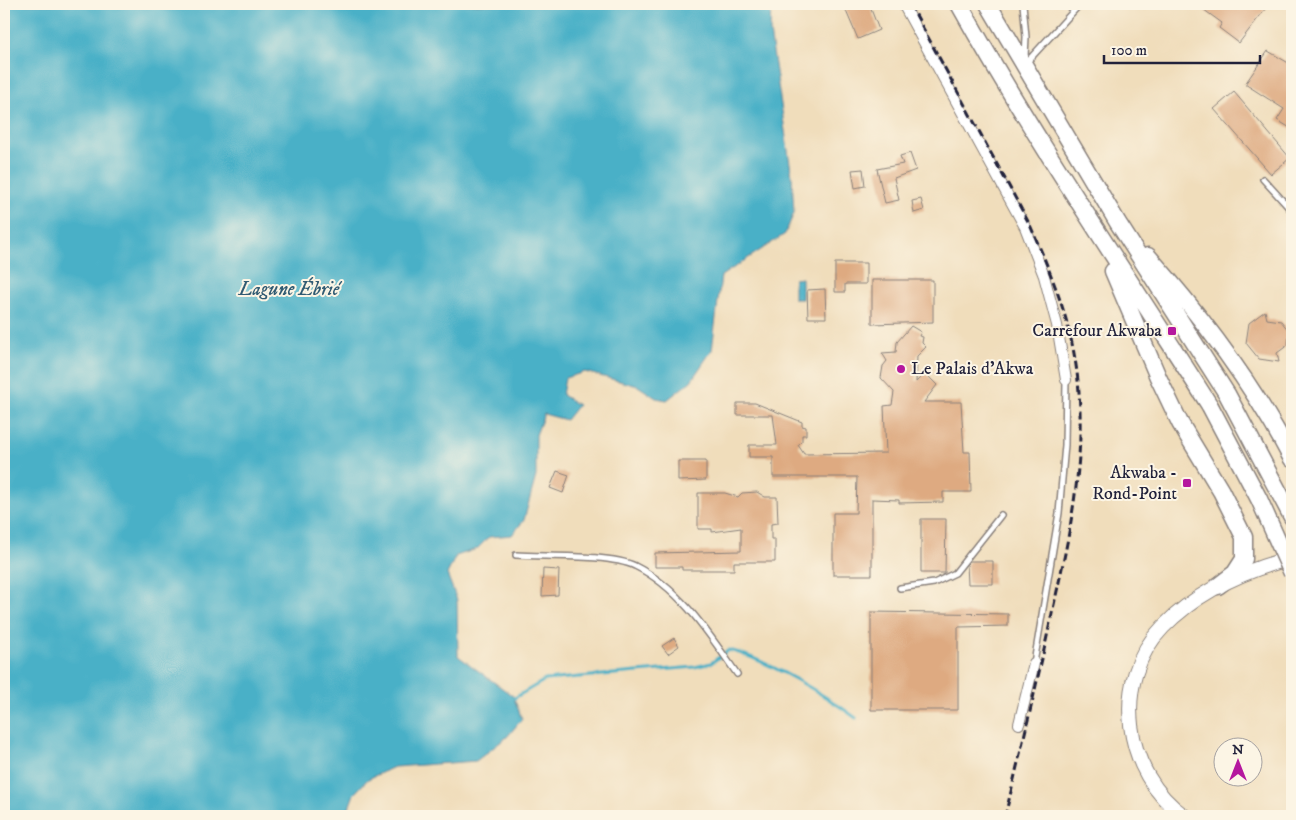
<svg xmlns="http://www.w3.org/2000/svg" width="1296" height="820" font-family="'IM FELL DW Pica',serif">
<rect width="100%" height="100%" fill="#fcf5e5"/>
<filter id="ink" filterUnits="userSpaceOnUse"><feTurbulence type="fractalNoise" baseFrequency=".02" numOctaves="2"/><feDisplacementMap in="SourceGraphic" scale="10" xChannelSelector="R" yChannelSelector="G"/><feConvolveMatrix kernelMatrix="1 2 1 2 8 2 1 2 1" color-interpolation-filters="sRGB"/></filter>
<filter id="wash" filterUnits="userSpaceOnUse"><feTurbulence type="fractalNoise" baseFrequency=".0096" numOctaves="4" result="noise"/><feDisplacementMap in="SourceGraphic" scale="20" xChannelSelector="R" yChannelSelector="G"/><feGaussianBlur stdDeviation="1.12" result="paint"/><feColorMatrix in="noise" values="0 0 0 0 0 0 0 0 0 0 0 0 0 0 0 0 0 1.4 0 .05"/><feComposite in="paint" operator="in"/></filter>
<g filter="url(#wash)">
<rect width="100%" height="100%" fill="#f0ddbb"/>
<path fill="#48b0c7" stroke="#356981" d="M4,4H771L770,32L792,177L794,213L785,234L721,276L712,350L691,381L667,400L656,398L638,386L585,372L565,378L562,395L578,405L566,420L544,414L536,435V476L524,520L512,535L489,537L477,549L456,556L447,574L457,600L458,656L513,696L522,719L507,737L476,761L394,767L368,779L354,794L346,816H4Z
M802,278V299H794V279Z"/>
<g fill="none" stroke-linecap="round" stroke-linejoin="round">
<path stroke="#48b0c7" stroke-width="3" d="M511,700L545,680L695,667L711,663L729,650C766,659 825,695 856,718"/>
</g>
<g id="blocks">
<path fill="#deaa81" d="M843,4H869L879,30L858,39Z
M1196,4H1269L1239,43L1219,28L1222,23Z
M1268,51L1292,65V129L1277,120L1284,109L1245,84Z
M1234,92L1290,158L1271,174L1214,109Z
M910,153L916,170L894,178L899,200L885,203L877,169L903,164L900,156Z
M863,169L865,186L855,188L852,170Z
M921,199L924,210L914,213L912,201Z
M835,263H866V284H845V292H835Z
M872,280H933V322L872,324Z
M825,289L826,318H808L807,290Z
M1265,311L1267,319L1281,321L1289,331L1288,345L1277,353L1279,362L1259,359L1246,343L1249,323Z
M911,326L921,332L919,336L923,337L922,343L926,347L917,356L916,382L925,373L937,385L924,402H961L964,452H970L971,492H943V502L899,503V500L872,499V575H833V513H856L857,477H773V457H749V445H777L773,415H737V403H755L802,422V426L806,427V435H802V441L798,445L804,454L886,453L884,406L892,405L894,392L881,378L883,366L887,361L882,353L896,352L897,342Z
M678,461H706V480L678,481Z
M557,471L569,475L563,493L550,488Z
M757,492L765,497H777L778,523L771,524V539H775V562H734V570H682V567H655V553L741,551V528L712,532V529H698V493H725L738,497L742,493Z
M921,519H946L945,573H921Z
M970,561H993V584H968L967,564Z
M543,569L559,570L558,595L542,596Z
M871,612L1008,614V626L958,627V710H871Z
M674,638L679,646L668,654L662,646Z"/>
</g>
</g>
<g filter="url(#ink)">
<use href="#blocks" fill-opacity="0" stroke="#89807b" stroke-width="1"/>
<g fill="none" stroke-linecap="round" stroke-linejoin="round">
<defs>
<path id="service" d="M1023,4L1026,37L1025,57
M1026,63L1080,4
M1263,179L1292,211
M516,555C546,557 609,554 635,566C680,588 709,634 737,674
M900,588L934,583L955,573L1001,515
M1034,663L1059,513L1065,445L1066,380"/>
<path id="minor" d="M903,4L1025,227L1044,276L1057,325L1066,380
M1019,724L1034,663"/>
<path id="secondary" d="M1184,816C1124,774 1110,681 1163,627C1198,591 1245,570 1292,558"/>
<path id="trunk" d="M959,4C1036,142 1125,272 1210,406
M988,4L1118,223L1227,394L1292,517
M1148,256C1203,318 1254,386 1292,459
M1113,271L1158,377L1180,423L1221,491L1244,537V559L1235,573L1218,586"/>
</defs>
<use href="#service" stroke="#89807b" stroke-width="8"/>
<use href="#minor" stroke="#89807b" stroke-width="12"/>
<use href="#secondary" stroke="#89807b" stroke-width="16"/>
<use href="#trunk" stroke="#89807b" stroke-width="19"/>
<use href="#service" stroke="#fff" stroke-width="5"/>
<use href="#minor" stroke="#fff" stroke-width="10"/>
<use href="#secondary" stroke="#fff" stroke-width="14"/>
<use href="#trunk" stroke="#fff" stroke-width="16"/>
<path stroke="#22223b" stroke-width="3" stroke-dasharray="8 4" stroke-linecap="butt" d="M910,4L1030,225C1046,262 1062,299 1071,339C1092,430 1073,520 1053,609C1038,678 1022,747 1005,816"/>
<defs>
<path id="trunk-bridge" d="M1210,406L1259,499L1292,573"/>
</defs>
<use href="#trunk-bridge" stroke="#89807b" stroke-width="19" stroke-linecap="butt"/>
<use href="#trunk-bridge" stroke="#fff" stroke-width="16"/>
</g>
</g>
<g fill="#b5179e" stroke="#fcf5e5" stroke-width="2">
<rect x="1167" y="326" width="10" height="10" rx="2.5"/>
<circle cx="901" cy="369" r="5"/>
<rect x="1182" y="478" width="10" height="10" rx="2.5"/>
</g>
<g text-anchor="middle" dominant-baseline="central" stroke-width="4" stroke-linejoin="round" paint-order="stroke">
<g font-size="18" fill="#22223b" stroke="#fcf5e5" text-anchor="end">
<text x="1162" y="331">Carrefour Akwaba</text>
<text x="911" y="369" text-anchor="start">Le Palais d'Akwa</text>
<text x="1177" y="473">Akwaba -<tspan x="1177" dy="21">Rond-Point</tspan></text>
</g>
<g font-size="19" font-style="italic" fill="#315b73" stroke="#fcf5e5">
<text x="289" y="289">Lagune Ébrié</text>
</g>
</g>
<rect width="1296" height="820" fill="none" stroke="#fcf5e5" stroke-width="20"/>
<g transform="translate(1238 762)"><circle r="24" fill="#fcf5e5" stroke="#a5a1a1"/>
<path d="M0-4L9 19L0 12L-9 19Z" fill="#b5179e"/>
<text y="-8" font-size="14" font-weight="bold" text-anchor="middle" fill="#22223b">N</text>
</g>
<path d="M1104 55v8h156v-8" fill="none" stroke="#22223b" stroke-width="2.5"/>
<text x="1111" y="55" font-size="15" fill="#22223b" stroke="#fcf5e5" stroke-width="4" paint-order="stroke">100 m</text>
</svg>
